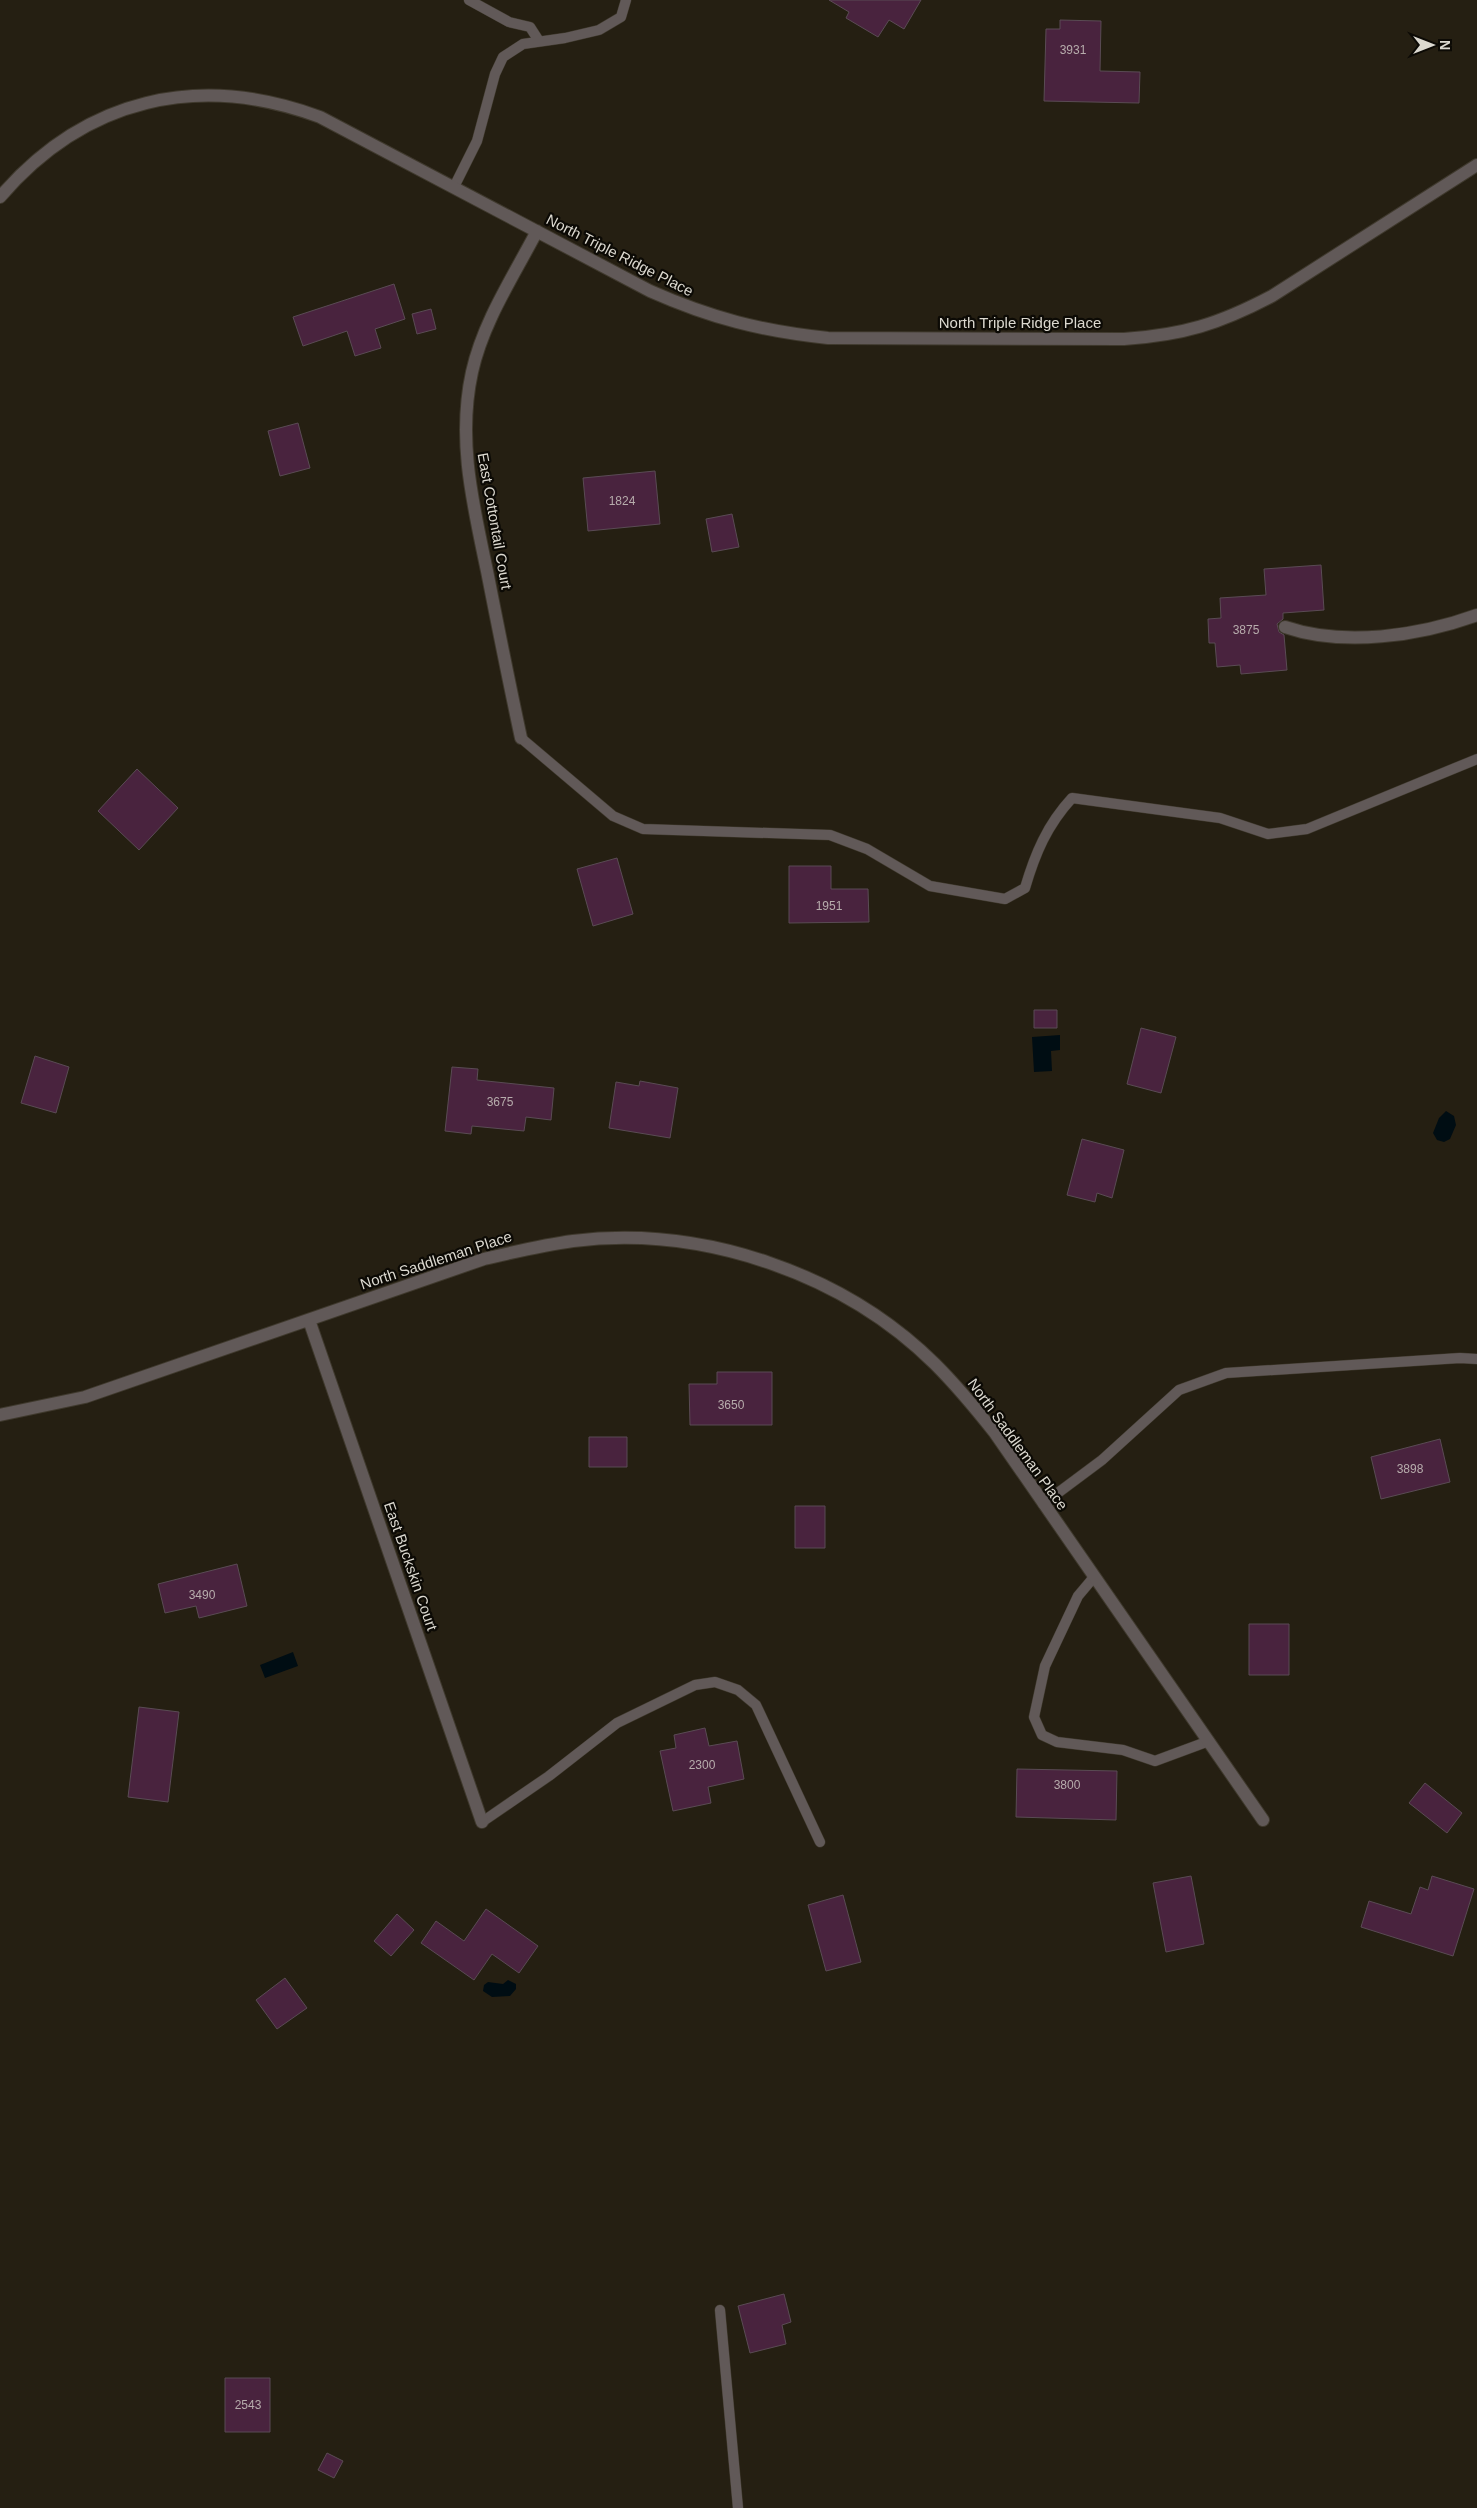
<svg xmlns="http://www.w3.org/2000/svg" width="1477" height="2508" font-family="Helvetica,sans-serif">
<rect width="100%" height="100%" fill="#251f12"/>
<path fill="#000d13" d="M1060,1035V1050L1051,1051L1052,1071L1034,1072L1032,1037Z
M1446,1111L1454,1116L1456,1125L1450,1139L1444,1142L1437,1140L1433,1133L1439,1118Z
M293,1652L298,1666L265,1678L260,1665Z
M508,1980L516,1984V1989L510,1996L492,1997L483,1991L484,1985L488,1982L503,1984Z"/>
<path fill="#49233e" stroke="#5a4b54" d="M829,0H921L904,29L889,20L878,37L846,18L849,12Z
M1060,20L1101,21L1100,71L1140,72L1139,103L1044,101L1046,29H1060Z
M394,284L405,319L375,329L381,348L355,356L347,331L303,346L293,317Z
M431,309L436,329L417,334L412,314Z
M298,423L310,468L280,476L268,431Z
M655,471L660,524L588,531L583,478Z
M732,514L739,547L712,552L706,519Z
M1321,565L1324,610L1283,613V619L1277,624L1279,632L1284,635L1287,670L1241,674L1240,665L1217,667L1215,643H1209L1208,619L1221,618L1220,598L1266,595L1264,569Z
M137,769L178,808L139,850L98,811Z
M617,858L633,914L593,926L577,869Z
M789,866H831V889H868L869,922L789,923Z
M1034,1010H1057V1028H1034Z
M1141,1028L1176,1037L1161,1093L1127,1084Z
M35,1056L69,1067L56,1113L21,1103Z
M452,1067L478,1069L477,1080L554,1088L551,1120L526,1117L524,1131L472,1126L471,1134L445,1131Z
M640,1081L678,1088L670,1138L609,1128L616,1082L639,1086Z
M1082,1139L1124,1150L1112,1198L1097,1193L1095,1202L1067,1195Z
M717,1372H772V1425H690L689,1384H717Z
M589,1437H627V1467H589Z
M1440,1439L1450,1482L1381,1499L1371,1457Z
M795,1506H825V1548H795Z
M237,1564L247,1606L199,1618L196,1606L165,1613L158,1584Z
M1249,1624H1289V1675H1249Z
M139,1707L179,1712L168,1802L128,1797Z
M705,1728L709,1746L737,1741L744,1779L708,1787L711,1803L673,1811L660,1751L676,1748L674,1735Z
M1017,1769L1117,1771L1116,1820L1016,1817Z
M1425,1783L1462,1813L1447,1833L1409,1803Z
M1191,1876L1204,1944L1166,1952L1153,1883Z
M1432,1876L1474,1889L1453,1956L1361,1927L1369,1901L1411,1914L1420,1887L1428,1890Z
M843,1895L861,1962L826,1971L808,1905Z
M486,1909L538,1946L519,1973L492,1954L474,1980L421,1943L436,1921L464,1941Z
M397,1914L414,1930L391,1956L374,1941Z
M285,1978L307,2008L277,2029L256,2000Z
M784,2294L791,2322L782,2325L786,2344L750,2353L738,2306Z
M225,2378H270V2432H225Z
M327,2453L343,2461L334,2478L318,2470Z"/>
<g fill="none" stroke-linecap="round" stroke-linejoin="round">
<defs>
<path id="service" d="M469,0L509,22L530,27L539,41
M454,187L477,141L495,74L503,57L523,44L565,38L599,30L621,17L626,0
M521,738L613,816L643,829L830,835L867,849L930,886L1005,899L1025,888C1035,854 1047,825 1072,798L1220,818L1268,834L1307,829L1477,759
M1043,1504L1102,1460L1179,1390L1226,1373L1460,1358L1477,1359
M1094,1577L1078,1596L1045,1666L1034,1717L1042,1735L1057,1742L1123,1750L1155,1761L1209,1741
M482,1822L549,1776L617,1723L695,1685L715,1682L738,1690L756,1705L820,1842
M720,2310L738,2508"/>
<path id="minor" d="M0,197C85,98 199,72 320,117L650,291C711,318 761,331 828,338L1124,339C1183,335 1219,324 1272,296L1477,165
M1285,627C1344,647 1419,636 1477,615
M521,738C509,682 498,627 487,571C473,504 457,440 472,372C483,322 513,277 537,231
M309,1320L482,1822
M0,1415L85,1397L484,1259C514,1252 543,1245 573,1241C702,1225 843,1273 935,1364C957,1386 976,1409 995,1433L1263,1820"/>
</defs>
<use href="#service" stroke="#3f392d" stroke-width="11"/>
<use href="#minor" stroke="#3f392d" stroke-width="14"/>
<use href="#service" stroke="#615958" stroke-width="10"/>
<use href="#minor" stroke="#615958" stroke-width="12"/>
</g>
<g text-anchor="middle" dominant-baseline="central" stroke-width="4.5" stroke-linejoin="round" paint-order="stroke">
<g font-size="12" fill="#b7acac">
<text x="1073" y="50">3931</text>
<text x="622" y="501">1824</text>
<text x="1246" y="630">3875</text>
<text x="829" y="906">1951</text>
<text x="500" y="1102">3675</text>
<text x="731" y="1405">3650</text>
<text x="1410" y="1469">3898</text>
<text x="202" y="1595">3490</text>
<text x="702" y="1765">2300</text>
<text x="1067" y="1785">3800</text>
<text x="248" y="2405">2543</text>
</g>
<g font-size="15" fill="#dcd9d0" stroke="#0c0a05">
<text transform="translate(620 255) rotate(27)">North Triple Ridge Place</text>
<text x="1020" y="322">North Triple Ridge Place</text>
<text transform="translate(495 521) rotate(80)">East Cottontail Court</text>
<text transform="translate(436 1260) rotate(-18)">North Saddleman Place</text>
<text transform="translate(1018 1444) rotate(54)">North Saddleman Place</text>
<text transform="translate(411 1566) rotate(71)">East Buckskin Court</text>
</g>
</g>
<g transform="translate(1432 45) rotate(90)" stroke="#0c0a05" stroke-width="4" paint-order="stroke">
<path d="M0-4L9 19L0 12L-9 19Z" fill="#dcd9d0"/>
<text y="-8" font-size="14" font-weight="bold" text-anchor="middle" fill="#dcd9d0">N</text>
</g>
</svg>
